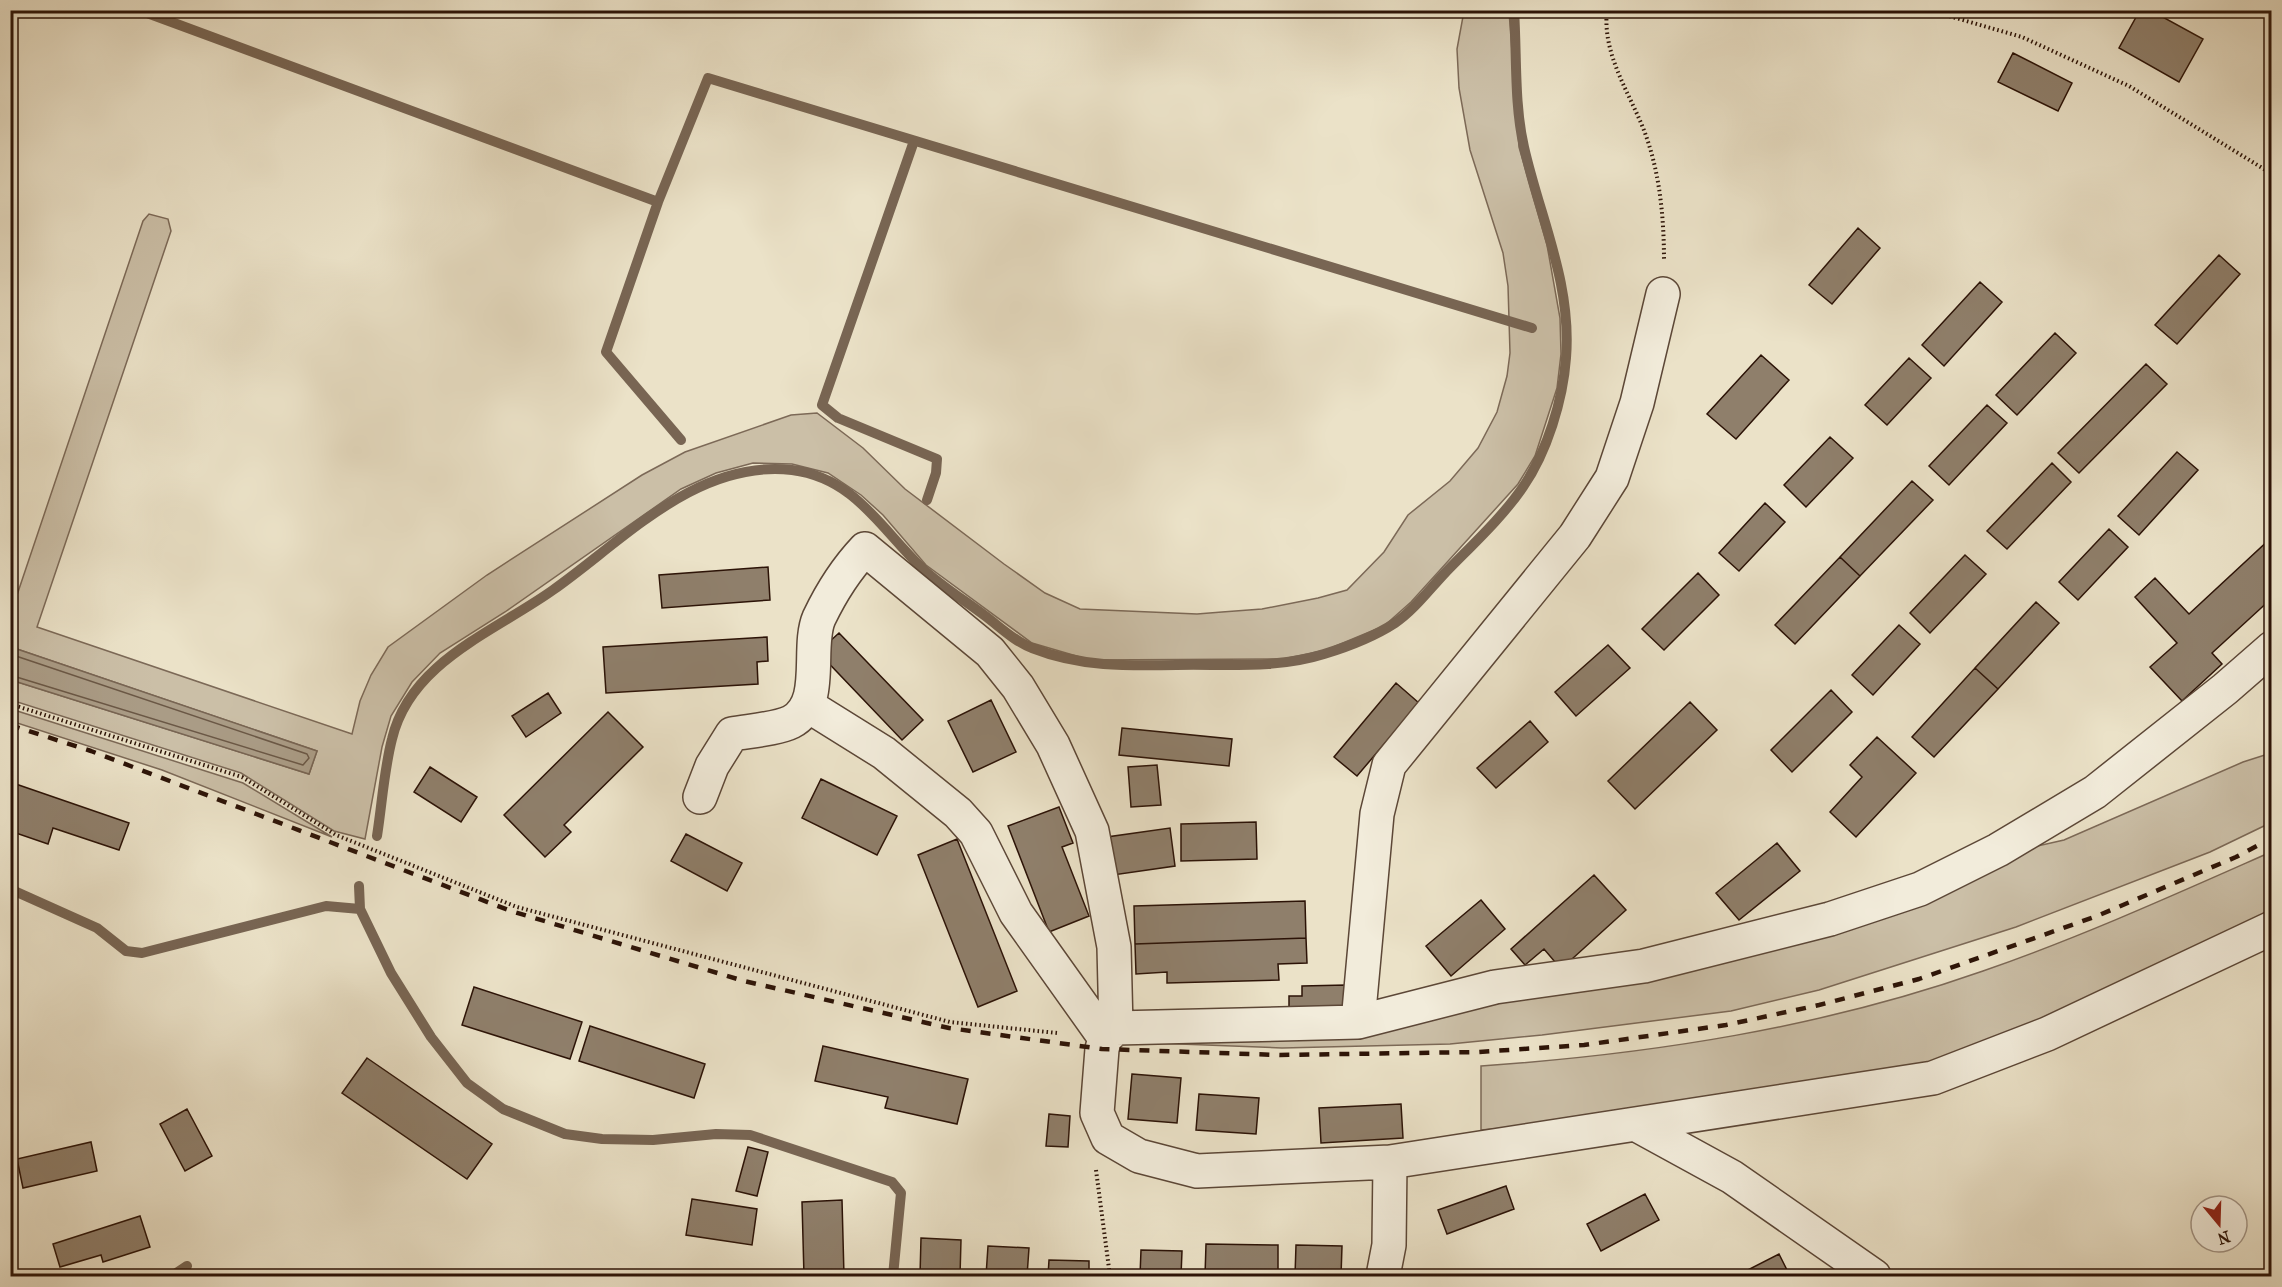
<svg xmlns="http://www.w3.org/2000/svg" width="2282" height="1287" font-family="'IM FELL French Canon',serif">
<rect width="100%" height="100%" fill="#ebe2c8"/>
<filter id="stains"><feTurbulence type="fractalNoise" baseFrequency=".00333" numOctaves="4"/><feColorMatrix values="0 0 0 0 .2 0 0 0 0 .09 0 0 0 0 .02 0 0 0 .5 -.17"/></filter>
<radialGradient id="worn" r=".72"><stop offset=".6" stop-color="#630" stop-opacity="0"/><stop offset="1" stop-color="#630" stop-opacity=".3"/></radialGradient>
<path fill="#cbbfa7" stroke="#7c6957" stroke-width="1.5" d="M1464,11H1509L1519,147L1547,245L1560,318L1561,354L1557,388L1535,456L1518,484L1411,602L1384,626L1326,650L1283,659L1090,660L1032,643L926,565L883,515L861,495L828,473L792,464L753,463L716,473L681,489L505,612L440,653L412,682L391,716L382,747L365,839L334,831L241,773L11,700V680L309,774L317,751L11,647V601L17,595L143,221L149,214L168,219L171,231L37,627L352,734L360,701L371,675L388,647L487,575L642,475L685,452L791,415L817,413L863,448L905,489L1004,564L1045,593L1080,609L1197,614L1222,612L1262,609L1318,598L1347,590L1384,552L1408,515L1450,481L1478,448L1497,412L1507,376L1510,353L1508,286L1503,253L1470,150L1459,88L1457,49Z
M11,709L243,783L332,837L162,770L11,721Z
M2271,753V822L2266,825L2210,852L2016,927L1819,990L1731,1011L1542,1035L1450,1044L1282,1048L1153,1043L1389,1024L2006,853L2064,840L2243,762Z
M2271,852V921L1931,1072L1635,1116L1481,1130V1066C1652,1054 1821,1028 1983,971C2081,937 2176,894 2271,852Z"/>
<path fill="#aa9c86" stroke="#786553" stroke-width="1.5" d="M11,647L317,751L309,774L11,680Z"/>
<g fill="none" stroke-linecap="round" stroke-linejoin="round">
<path stroke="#6b5846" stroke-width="1.5" d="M10,654L307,754L309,758L303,765L10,675"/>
<path stroke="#786553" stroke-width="10" d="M139,10L658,202L708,78L1532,328
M914,141L822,405L838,418L937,459L936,473L927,500
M658,202L606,352L681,440
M377,836C382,804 384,770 392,739C410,662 494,632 553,590C624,540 697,459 792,470C855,478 880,528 922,568C940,585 964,600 984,615C999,626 1015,642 1032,648C1080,667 1127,666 1177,665C1226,664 1277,669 1324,654C1347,647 1375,636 1395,623C1413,611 1429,590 1444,574C1471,546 1501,519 1523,487C1547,452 1563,400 1566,358C1572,283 1540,218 1524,147C1514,104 1517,55 1514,10
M359,886L360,909L391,973L431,1037L467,1083L503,1109L565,1134L602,1139L653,1140L716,1134L750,1135L892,1182L901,1193L893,1276
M10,889L97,928L126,951L142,953L326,906L360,909
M172,1276L187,1266"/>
</g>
<path fill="#8f7f6b" stroke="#2c1307" stroke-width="1.5" d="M2140,10H2150L2203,39L2179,82L2119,48Z
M2013,53L2072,83L2058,111L1998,82Z
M1858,228L1880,248L1832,304L1809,285Z
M2219,255L2240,274L2177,344L2155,325Z
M1980,282L2002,302L1944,366L1922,345Z
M2055,333L2076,353L2017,415L1996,395Z
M1761,355L1789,380L1736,439L1707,414Z
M1909,358L1931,378L1887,425L1865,405Z
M2146,364L2167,384L2079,473L2058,453Z
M1987,405L2007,423L1949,485L1929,466Z
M1830,437L1853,458L1806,507L1784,485Z
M2177,452L2198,470L2139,535L2118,516Z
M2052,463L2071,482L2007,549L1987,531Z
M1912,481L1933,500L1860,576L1840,557Z
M1765,503L1785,522L1739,571L1719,553Z
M2109,529L2128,547L2078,600L2059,582Z
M2271,538L2272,598L2212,653L2222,664L2182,701L2150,667L2177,643L2135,597L2155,578L2189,614Z
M1965,555L1986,574L1930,633L1910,613Z
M1840,557L1860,576L1795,644L1775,625Z
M768,567L770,600L662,608L659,575Z
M1698,573L1719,595L1664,650L1642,629Z
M2036,602L2059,623L1998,689L1975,668Z
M1899,625L1920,644L1873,695L1852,675Z
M839,633L923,720L902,740L818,652Z
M767,637L768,661L757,662L758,684L606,693L603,647Z
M1608,645L1630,668L1576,716L1555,692Z
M1975,668L1998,689L1934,757L1912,737Z
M1396,683L1419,703L1357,776L1334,757Z
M1831,690L1852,712L1792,772L1771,750Z
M548,693L561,713L526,737L512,716Z
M991,700L1016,752L973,772L948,721Z
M1690,702L1717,730L1635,809L1608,781Z
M608,712L643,747L564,825L571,832L545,857L504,815Z
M1530,721L1548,742L1496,788L1477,768Z
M1122,728L1232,739L1229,766L1119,755Z
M1877,737L1916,773L1856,837L1830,812L1862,777L1850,765Z
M1157,765L1161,805L1131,807L1128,767Z
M430,767L477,797L461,822L414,792Z
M821,779L897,816L877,855L802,818Z
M10,782L129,823L119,850L53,828L48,844L10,831Z
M1059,807L1073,843L1062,847L1089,916L1049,932L1008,826Z
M1256,822L1257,859L1181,861V824Z
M1170,828L1175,866L1113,875L1107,837Z
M686,834L742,863L727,891L671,861Z
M957,839L1017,991L978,1007L918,855Z
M1777,843L1800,871L1739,920L1716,893Z
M1594,875L1626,910L1561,969L1544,949L1525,965L1511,949Z
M1481,900L1505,929L1451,976L1426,946Z
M1305,901L1306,938L1135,944L1134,906Z
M1306,938L1307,963L1278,964L1279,980L1167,983V972L1136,974L1135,944Z
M1346,985L1347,1012L1289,1013V996H1302V986Z
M474,987L582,1022L570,1059L462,1025Z
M590,1026L705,1064L694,1098L579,1061Z
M823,1046L968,1079L957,1124L885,1108L888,1097L815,1081Z
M367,1058L492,1144L467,1179L342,1093Z
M1132,1074L1181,1078L1177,1123L1128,1119Z
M1199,1094L1259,1098L1256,1134L1196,1130Z
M1401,1104L1403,1138L1321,1143L1319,1108Z
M187,1109L212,1156L185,1171L160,1124Z
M1049,1114L1070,1116L1068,1147L1046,1146Z
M91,1142L97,1171L23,1188L17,1159Z
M748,1147L768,1152L757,1196L736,1191Z
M1506,1186L1514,1209L1447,1234L1438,1210Z
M1645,1194L1659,1220L1601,1251L1587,1224Z
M692,1199L757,1209L752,1245L686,1235Z
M842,1200L844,1276H804L802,1202Z
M140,1216L150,1247L103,1262L101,1255L60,1267L53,1244Z
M921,1238L961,1240L960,1276H920Z
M1206,1244L1278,1245V1272H1244V1276H1205Z
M1296,1245L1342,1246L1341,1276H1295Z
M988,1246L1029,1248L1027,1276H986Z
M1141,1250L1182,1251L1181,1276H1140Z
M1779,1254L1790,1276H1736Z
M1049,1260L1089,1261V1276H1048Z"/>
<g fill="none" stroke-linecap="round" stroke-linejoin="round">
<defs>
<path id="street" d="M2272,648L2225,689L2095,792L1998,850L1920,889L1830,919L1644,966L1495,987L1358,1022L1116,1028L1105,1038L1102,1049L1097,1113L1108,1138L1139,1156L1197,1171L1390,1162L1933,1078L2047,1034L2272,928
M807,705L884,753L958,813L976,833L1016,913L1105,1038
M700,797L712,766L732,734C748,731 777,729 791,722C826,704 806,648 819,618C830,595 847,568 865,549L990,652L1018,687L1053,745L1092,831L1114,947L1116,1028
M1358,1022L1377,814L1389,765L1575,536L1612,478L1637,403L1663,294
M1637,1125L1732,1177L1874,1276
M1383,1276L1389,1245L1390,1162"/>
</defs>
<use href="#street" stroke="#5c4737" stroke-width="36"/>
<path stroke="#2c1307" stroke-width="4" stroke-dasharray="1.5 3" stroke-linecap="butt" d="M1607,10C1602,55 1630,93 1645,133C1660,174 1664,218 1664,261
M1928,10L2022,37L2129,86L2272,174
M10,704L242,777L336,835L517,907L950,1022L1057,1033
M1096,1170L1110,1276"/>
<use href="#street" stroke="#f2ecdb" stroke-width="33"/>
<path stroke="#2c1307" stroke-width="4.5" stroke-dasharray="10 10" stroke-linecap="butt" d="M10,725L91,751L511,911L744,981L949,1028L1102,1049L1280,1055L1478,1052L1584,1045L1726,1025L1819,1005L1919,979L2097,916L2236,857L2272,838"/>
</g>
<rect width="2282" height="1287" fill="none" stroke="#ebe2c8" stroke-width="36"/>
<rect x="12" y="12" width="2258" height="1263" fill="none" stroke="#2c1307" stroke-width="3"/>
<rect x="18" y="18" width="2246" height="1251" fill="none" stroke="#2c1307" stroke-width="1.5"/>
<g transform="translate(2219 1224) rotate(161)"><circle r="28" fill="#f2ecdb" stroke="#a39586" stroke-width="1.5"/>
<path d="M0-4.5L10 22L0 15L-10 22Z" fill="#8f2418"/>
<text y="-9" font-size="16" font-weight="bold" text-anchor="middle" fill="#2c1307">N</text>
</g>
<rect width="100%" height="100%" filter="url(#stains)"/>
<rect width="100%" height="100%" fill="url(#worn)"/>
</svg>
